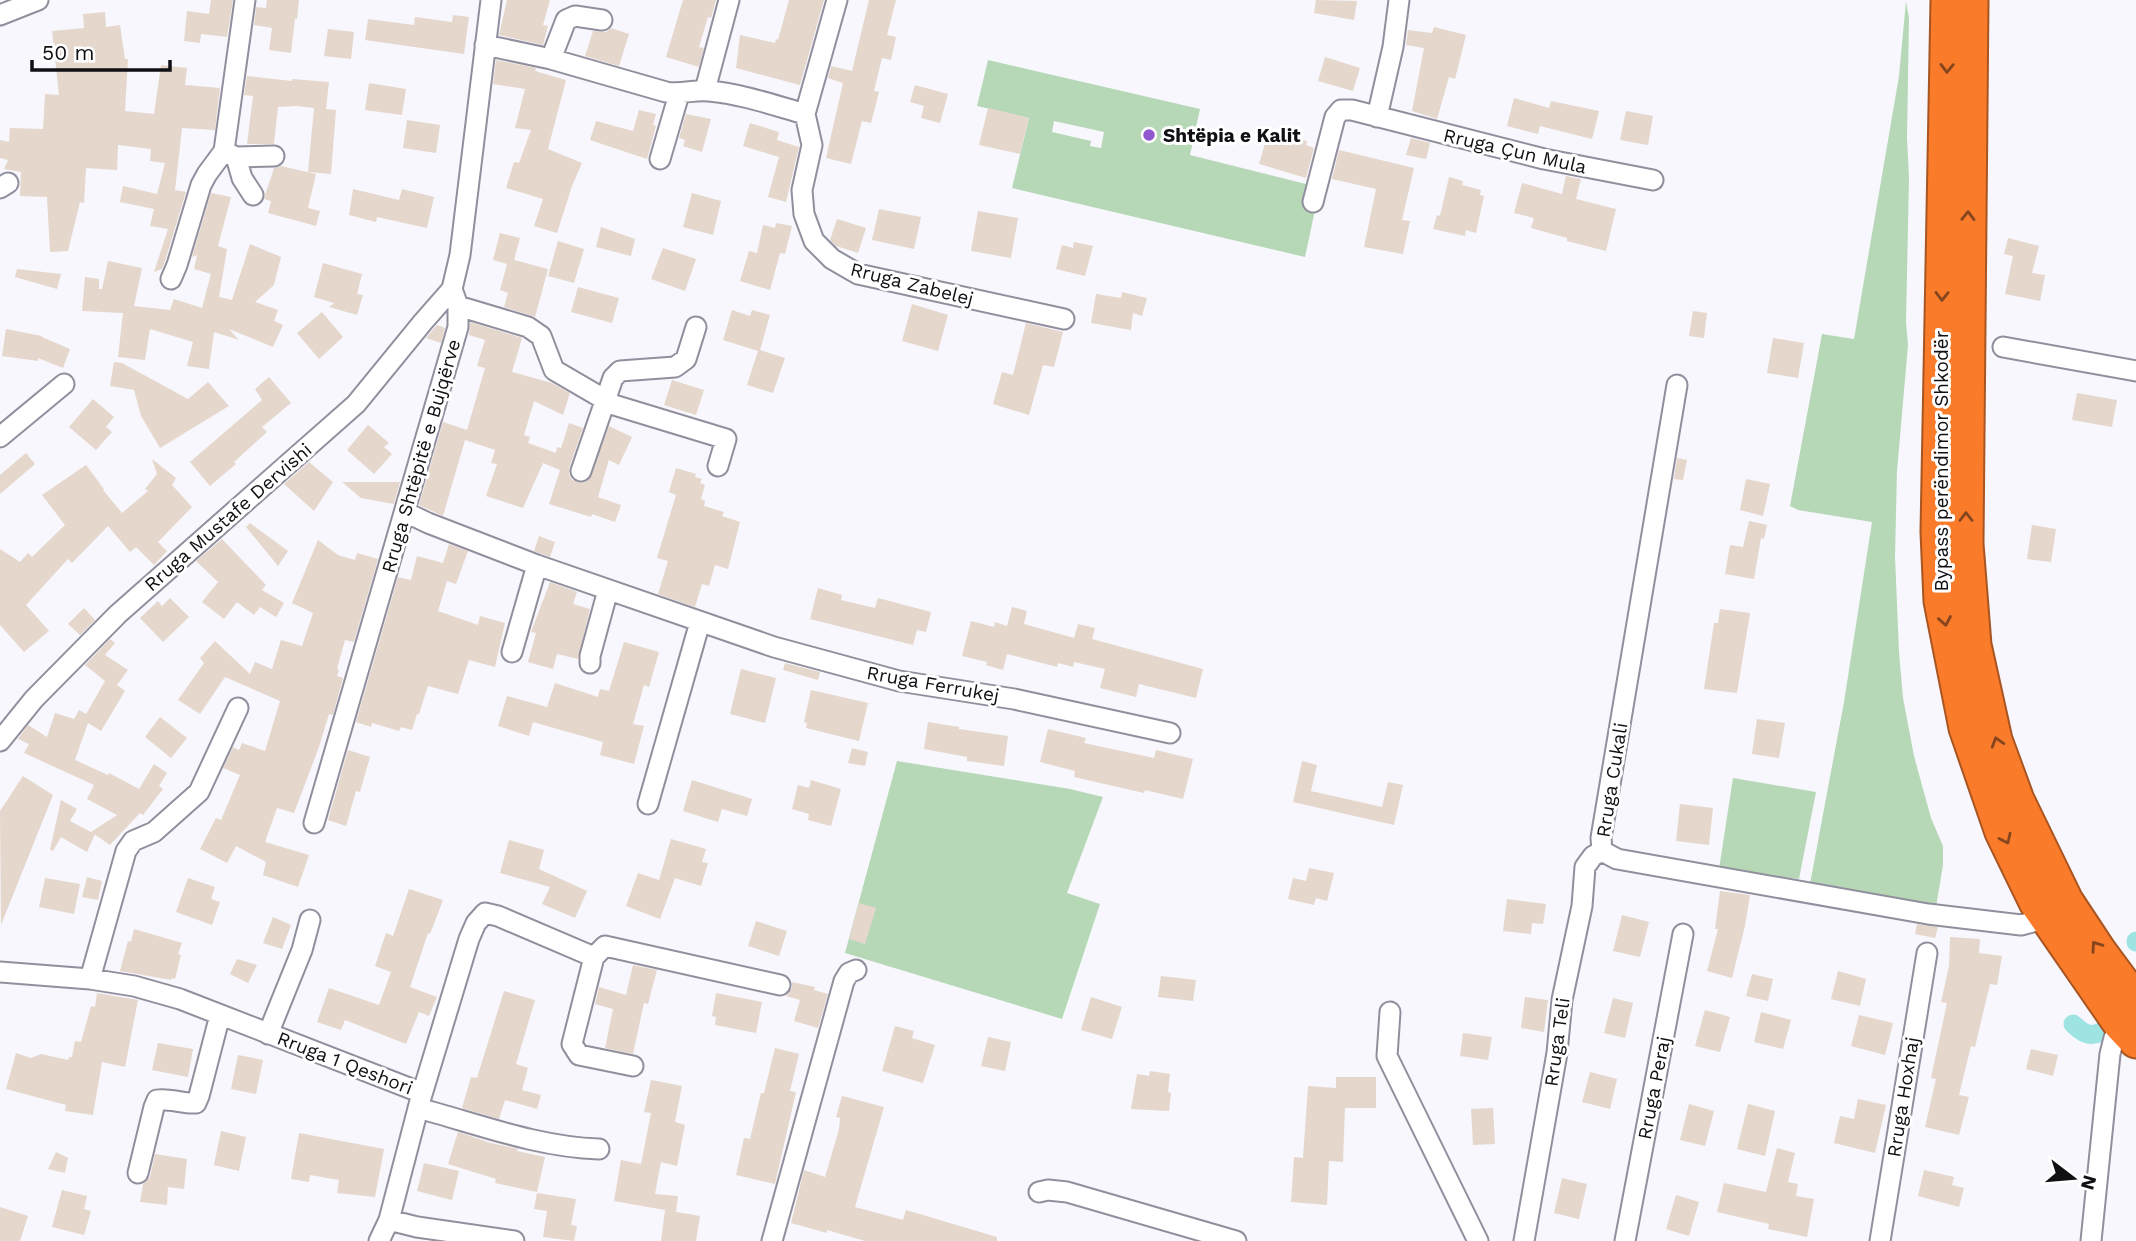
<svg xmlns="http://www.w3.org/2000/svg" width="2136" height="1241" font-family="'Work Sans',sans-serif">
<rect width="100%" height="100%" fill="#f7f7fd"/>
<path fill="#b7d8b7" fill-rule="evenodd" d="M1906,1L1909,18L1907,138L1909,178L1906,322L1908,345L1897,471L1895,556L1899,652L1903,698L1914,756L1931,818L1943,846V865L1936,907L1810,884L1844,702L1872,522L1798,510L1790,506L1822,334L1854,339L1899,76Z
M988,60L1200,109L1190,155L1310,185L1305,207L1315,210L1305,257L1012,188L1029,118L977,106ZM1054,121L1104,132L1101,148L1090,146L1091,141L1052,132Z
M897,761L1070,789L1103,797L1067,893L1100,904L1062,1019L845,953Z
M1733,778L1816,792L1799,879L1719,869Z"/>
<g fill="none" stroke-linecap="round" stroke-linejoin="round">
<path stroke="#9de4e3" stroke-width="19" d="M2136,941V942
M2073,1024C2082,1032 2088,1038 2101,1032"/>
</g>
<path fill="#e5d7cc" d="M211,0H233L227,37L201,34L200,43L184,41L187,11L209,14Z
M267,0H299L297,19H295L291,53L269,50L272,28L254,25L256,7L266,8Z
M507,0H550L543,25L548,26L543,45L499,35Z
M683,0H716L711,18L708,17L699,47L704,48L699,67L666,57Z
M789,0H824L800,85L736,68L740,35L775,43L776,39L778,40Z
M869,0H896L887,35L896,37L891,60L882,58L874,91L879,92L871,123L862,121L851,164L826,158L843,83L828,78L831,66L852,71Z
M1316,0L1357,1L1354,20L1314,13Z
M105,12L106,27L120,25L125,59H128L125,111L154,114L161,65L187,68L185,85L220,88L215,130L182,128L175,190L186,192L165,261L162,269L154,272L168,229L150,226L154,209L120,202L123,186L157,194L165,163L150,161L151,149L118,145L117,170L86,168L84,203L80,202L68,251L50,252L47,197L20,196L21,172L4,169L8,160L0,158V140L9,142L10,128L43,129L45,94L59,95L52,31L84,28L83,14Z
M453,15L469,17L464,54L365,40L368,19L414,25L415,17L452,22Z
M1434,27L1466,35L1455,79L1449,77L1437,119L1412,111L1424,48L1406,45L1408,30L1432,33Z
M611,28L629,34L619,66L585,56L593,31L606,32Z
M328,29L354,32L351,59L324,56Z
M1325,57L1360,68L1353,91L1318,81Z
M496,60L536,68L535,71L566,80L548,149L582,163L572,186L557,233L534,226L543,199L506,188L514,162L519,163L531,130L515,128L525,89L493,84Z
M247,76L292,81V79L329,82L326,109L336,110L331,174L308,172L314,108L296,106L278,107L274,144H247L253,96L244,95Z
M369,83L406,89L402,115L365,110Z
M915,85L948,94L940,123L921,118L924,106L910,102Z
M1514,98L1549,108L1551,101L1599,111L1592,139L1540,126L1538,134L1507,126Z
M988,108L1029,118L1020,154L979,145Z
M639,110L656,114L653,125L656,126L647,159L590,140L596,121L633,131Z
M1626,111L1653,116L1648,145L1620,140Z
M686,114L711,119L702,152L683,146L685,140L679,138Z
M407,120L440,125L436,153L403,148Z
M750,123L779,132L777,140L799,147L786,202L768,197L779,157L743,146Z
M1269,130L1307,141L1306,145L1314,148L1306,178L1259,164Z
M1411,138L1430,143L1426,159L1406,155Z
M1339,150L1414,168L1402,220L1410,221L1403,254L1364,247L1376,189L1332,179Z
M281,166L316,174L308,208L320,211L316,226L268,213L271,201L264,199L265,195L274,168Z
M1566,176L1581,179L1576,199L1616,209L1606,251L1567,241V238L1531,228L1534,218L1514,213L1522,183L1562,194Z
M1449,177L1463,181L1462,185L1481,190L1480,195L1484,196L1476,233L1466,230L1465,236L1433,229L1437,215L1440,216Z
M353,189L399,200L402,189L434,197L427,228L377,217L376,222L349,215Z
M211,193L231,197L218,246L227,249L219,297L232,300L250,244L281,257L274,285L255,302L278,310L274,321L283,325L273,347L229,329L239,340L214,332L209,369L187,366L193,342L150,329L145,360L118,357L123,313L82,311L85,277L99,279V289H102L108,261L142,268L134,306L170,310L174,299L202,308L211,274L194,269L197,255L192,257Z
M692,193L721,201L713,235L683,227Z
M879,209L921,217L914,249L872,240Z
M978,211L1018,218L1011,258L971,251Z
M837,219L866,228L858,253L836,246L830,240Z
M776,223L792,226L785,254L780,253L770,290L740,281L749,251L757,253L763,225L775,228Z
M601,227L635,239L631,256L596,247Z
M500,233L520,238L514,260L548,269L535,317L504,307L508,293L500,290L507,264L493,260Z
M2008,238L2039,246L2032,273L2045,275L2040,301L2005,294L2013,256L2004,254Z
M558,241L584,249L574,283L548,276Z
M1074,242L1093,246L1085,276L1056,269L1062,245L1073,248Z
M663,248L696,259L685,291L651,279Z
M323,263L362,274L357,294L363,295L357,315L329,307L334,303L314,297Z
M17,269L61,274L57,289L15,277Z
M578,287L619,298L612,323L571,312Z
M1122,292L1147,298L1142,316L1133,313L1131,330L1091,323L1096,294L1121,298Z
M912,304L948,315L938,351L902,341Z
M732,310L750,316L752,310L770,315L760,350L785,358L773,393L747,385L758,351L723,340Z
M1693,311L1707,313L1704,338L1689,336Z
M322,312L343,337L319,359L297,333Z
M470,322L522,338L512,372L552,383L570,393L563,415L534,401L524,435L530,437L528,443L556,453L557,447L561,448L569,423L583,428L569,468V474L572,480L583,483L589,480L609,426L632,437L619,465L609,460L598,497L621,505L615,522L592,514L591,517L549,504L560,470L543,463L523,508L486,496L497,464L491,463L495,450L465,440L443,516L419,505L443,422L467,430L485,368L477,366L485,340L469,335Z
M1026,323L1063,332L1054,367L1043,365L1029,415L993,404L1002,372L1013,375Z
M437,325L445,328L441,343L426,338Z
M6,329L42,336V337L70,349L63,368L38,358V361L2,356Z
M1773,338L1804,343L1798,378L1767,373Z
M114,362L122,363L188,399L208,382L229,406L160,448L141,416L134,390L110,386Z
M269,377L291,403L262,427L267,432L234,462L236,464L210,486L190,462L262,400L255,389Z
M672,380L704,390L696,415L664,405Z
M2077,393L2117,400L2112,427L2072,420Z
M93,399L114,417L106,427L112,432L96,450L69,427Z
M368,425L389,443L384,447L392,454L374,474L347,450Z
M26,453L35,464L0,494V475Z
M1677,458L1687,460L1683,480L1674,479Z
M152,459L176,478L172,485L192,507L158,542L167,551L154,565L136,547L130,552L108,526L72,563L68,559L26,605L49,631L24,652L0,625V549L20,562L28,553L32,557L65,525L42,495L86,465L104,489L103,490L122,513L148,491L145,489L157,474Z
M309,462L333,482L314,511L284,484Z
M676,468L696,474L695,477L702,479L700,483L705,485L701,499L705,501L704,506L724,512L722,516L740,522L728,569L715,565L709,586L702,584L695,607L658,594L668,561L657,558L676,495L669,492Z
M1746,479L1770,484L1763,516L1740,510Z
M342,482H400L394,504L361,498Z
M1749,521L1767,525L1764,539L1761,538L1754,579L1725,574L1730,545L1743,547Z
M250,523L288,551L278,566L246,527Z
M2032,525L2056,529L2051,562L2027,559Z
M539,536L555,542L550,557L534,551Z
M222,539L266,585L262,590L284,603L276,617L260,607L254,615L237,602L224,619L202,602L218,582L196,561Z
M318,540L338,555L355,560L357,553L378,559L354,642L345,640L337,669L339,670L337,676L343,678L333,715L329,714L319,747L294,813L277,808L265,842L309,855L298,887L263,875L266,862L236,846L227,863L200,849L216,818L221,820L240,775L223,768L233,747L239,750L242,743L265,751L280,701L225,677L200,714L178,700L204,663L200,658L215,641L250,674L255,662L272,669L281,640L302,646L313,613L292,603Z
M449,544L468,551L456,584L447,581L438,611L478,625L480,616L505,623L495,667L469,660L458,694L428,686L419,714H417L412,730L401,727L399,731L372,723L371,727L356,722L398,577L411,580L417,556L443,563Z
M550,582L577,592L573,604L590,609L578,659L557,654L553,669L528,662L536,633L531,632Z
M818,588L842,595L841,600L875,608L878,598L931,612L926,632L917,630L913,645L810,619Z
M170,598L189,617L163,642L140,618L158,601L162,606Z
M1012,607L1027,611L1024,624L1074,638L1078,624L1095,628L1092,639L1203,669L1196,698L1139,684L1136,697L1100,688L1105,669L1074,662L1073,667L1058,663L1057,667L1007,654L1003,670L986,665L987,662L962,656L971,621L994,627L995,622L1007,626Z
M84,608L95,620L80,635L68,624Z
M1720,609L1750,613L1737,693L1704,689L1714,623H1718Z
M110,639L115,643L105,655L128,670L117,685L125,691L101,731L88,723L75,760L108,775L109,773L139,789L154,764L167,773L159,786L163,789L143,815L140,813L110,845L91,832L117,815L87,799L94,785L24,753L29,744L18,739L28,725L47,737L55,713L74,719L79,710L86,714L105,681L85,665Z
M624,642L659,652L649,687L644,685L633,724L644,726L634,764L600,755L603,742L533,722L529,736L498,726L507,696L547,707L555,683L598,697L600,689L609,691Z
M785,663L820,672L818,680L783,670Z
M741,669L776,678L765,723L730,714Z
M811,690L868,703L859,741L806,728L807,723L804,722Z
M160,717L187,738L171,758L145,737Z
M1757,719L1785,723L1779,758L1752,754Z
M928,722L959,727V729L1008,736L1004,766L967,761V757L924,749Z
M1048,729L1086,738L1084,743L1154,758L1156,750L1193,759L1183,799L1145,790L1144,793L1074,777L1075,771L1040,762Z
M852,748L868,752L865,766L848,763Z
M348,750L370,757L360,792L356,791L346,826L328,820Z
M1302,761L1317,765L1311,791L1382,807L1388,782L1403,785L1394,825L1293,802Z
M23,776L53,795L1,925L0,811Z
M692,780L752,799L747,816L722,809L718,822L683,811Z
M811,780L841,789L831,826L808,820L809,814L792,809L798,785L809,788Z
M61,800L77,809L70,821L95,834L87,852L61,837L53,851L50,850Z
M1680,804L1713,808L1709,845L1676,841Z
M671,839L706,849L702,862L708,863L701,886L675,878L660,919L626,906L638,873L659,880Z
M509,840L544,850L539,869L587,891L575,918L542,904L550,887L500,873Z
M1309,868L1334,873L1327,901L1316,898L1314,905L1288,899L1293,878L1306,881Z
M87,877L102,881L98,900L82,897Z
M45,878L80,884L74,914L39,907Z
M188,878L215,887L211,899L220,902L212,925L176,912Z
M409,889L443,900L430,934L428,933L410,987L437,997L429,1016L419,1012L406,1044L345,1020L341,1030L317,1022L329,988L379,1005L391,972L375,966L386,933L393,936Z
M1720,891L1750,895L1745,926L1732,978L1707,971L1718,929H1715Z
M1507,899L1546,904L1543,924L1532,923L1531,934L1503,931Z
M859,903L876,908L865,944L849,939Z
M1622,915L1649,922L1640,957L1613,951Z
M273,917L291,925L282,949L263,943Z
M756,921L787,931L779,956L748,946Z
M1917,924L1938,927L1935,938L1915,934Z
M134,929L182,943L178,954L181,955L175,979L172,978L171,980L120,971L128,941L131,942Z
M1950,937L1980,939L1979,953L2002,956L1997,985L1990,984L1975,1047L1971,1046L1959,1095L1969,1097L1959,1135L1925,1127L1936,1079L1931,1078L1947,1003L1941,1002L1949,966Z
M237,959L257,965L248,983L230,974Z
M633,965L657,970L648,1004L644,1003L633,1054L605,1048L613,1009L595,1004L599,987L626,995Z
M1838,971L1866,979L1860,1006L1831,999Z
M1752,974L1773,979L1768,1001L1746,996Z
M1161,976L1196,980L1193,1001L1158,997Z
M792,982L815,987L814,990L828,994L818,1028L794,1021L800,1000L786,996L792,988Z
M504,991L535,1000L516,1064L528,1068L522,1090L541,1095L537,1109L505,1100L499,1119L462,1108L471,1077L477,1078Z
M97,993L138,1000L125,1067L102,1062L93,1115L65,1111L66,1105L6,1089L16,1053L31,1058L41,1054L68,1060L69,1057H72L75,1041L81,1042L91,1006L95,1007Z
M716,993L762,1002L756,1033L715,1025L716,1017L712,1016Z
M1091,997L1122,1007L1112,1039L1081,1030Z
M1525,997L1548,1000L1544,1032L1521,1028Z
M1613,998L1633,1003L1625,1038L1604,1033Z
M1705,1010L1730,1017L1720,1052L1695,1046Z
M1761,1012L1791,1020L1783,1049L1754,1042Z
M1859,1015L1893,1023L1885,1055L1851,1046Z
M895,1026L914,1031L912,1038L935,1045L923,1083L882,1071Z
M1463,1033L1492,1037L1488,1060L1460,1056Z
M988,1037L1011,1042L1005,1071L981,1066Z
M158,1043L193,1049L188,1077L152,1070Z
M775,1048L799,1054L790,1091L796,1092L775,1184L736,1175L744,1138L750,1139L761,1093H764Z
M2031,1049L2058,1055L2053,1076L2026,1069Z
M238,1055L263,1060L256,1094L231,1089Z
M1150,1071L1170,1074L1168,1092L1171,1093L1169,1111L1131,1109L1137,1074L1149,1076Z
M1590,1072L1617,1079L1610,1109L1582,1102Z
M1336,1077H1376V1108H1345L1343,1162L1329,1161L1327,1205L1291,1202L1294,1157L1303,1158L1308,1086L1336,1088Z
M651,1080L682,1086L675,1122L685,1125L677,1166L661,1162L655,1194L678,1196L676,1212L614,1201L621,1160L641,1164L651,1113L644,1112Z
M842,1096L884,1107L855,1207L903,1220L906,1210L997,1237V1241H865L827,1230V1233L791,1223L804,1170L825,1177L839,1129L840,1118L836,1117Z
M1858,1099L1886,1105L1875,1153L1834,1143L1840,1116L1854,1119Z
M1689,1104L1714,1111L1705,1146L1680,1140Z
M1748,1104L1775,1111L1765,1156L1737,1149Z
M1493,1108L1495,1144L1473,1145L1471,1109Z
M221,1131L246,1137L239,1171L214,1165Z
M458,1132L491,1143L518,1149L517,1151L545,1157L537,1192L495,1183L496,1179L448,1164Z
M299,1133L384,1149L375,1197L337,1193L339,1180L310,1175L309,1182L291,1179Z
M1777,1148L1795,1153L1788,1182L1798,1184L1796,1196L1814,1199L1807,1237L1768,1229L1769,1224L1717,1212L1724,1183L1766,1192Z
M56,1152L68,1158L65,1173L48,1169Z
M155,1154L187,1159L184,1189L168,1187L167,1205L140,1202L143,1184L150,1177Z
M424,1163L459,1171L452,1200L417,1191Z
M1924,1170L1954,1177L1952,1185L1964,1188L1959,1207L1918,1196Z
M1562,1178L1587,1184L1579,1219L1554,1213Z
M62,1190L87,1196L84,1209L91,1211L84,1235L52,1227Z
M537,1193L576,1199L571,1225L577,1226L574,1241L543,1237L547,1211L534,1209Z
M1676,1195L1699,1202L1689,1236L1666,1229Z
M0,1207L28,1216L20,1241H0Z
M665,1210L700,1216L696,1241H661Z"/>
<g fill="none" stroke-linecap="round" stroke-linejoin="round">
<defs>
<path id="street" d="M837,0L805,114L812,145L802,190L804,214L814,241L832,259L858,274L1064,319
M0,15L38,0
M485,45L551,59L666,92C681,95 695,89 709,91C742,94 773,105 805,114
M551,59L566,20L575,16L602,20
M705,90L729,0
M1377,117L1393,47L1399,0
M224,151L236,157L274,156
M236,157L242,178L253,195
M660,159L679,94
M0,188L8,183
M1313,202L1335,117L1341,110H1352L1544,159L1653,180
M171,279L177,265L201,185L207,174L224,151L245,0
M458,306L528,327L541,336L554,370L614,405L726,439L718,466
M2003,347L2136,371
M1677,385L1601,838L1602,851L1617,859L1928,914L2021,925L2048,918
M0,437L64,384
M581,471L613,378L620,371L675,367L686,359L696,327
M405,512L428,523L537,565L774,647L899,681L1014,699L1170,733
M512,652L537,565
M590,663V656L608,590
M0,741L34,699L118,614L356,404L423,322L452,289
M648,804L700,622
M314,823L458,327V306L452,289L460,255L491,0
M0,972L90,979L134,986L180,999L422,1093
M90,979L126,851L133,841L154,832L199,792L238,708
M1390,1012L1387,1056L1478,1241
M268,1034L302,950L310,920
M633,1066L579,1055L572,1044L594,957L605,946L780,985
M418,1108C478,1124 537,1147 599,1149
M138,1173L154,1107L157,1100C170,1098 183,1104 196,1103L199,1096L220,1015
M1039,1192L1048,1190L1067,1192L1236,1241
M379,1241L389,1220
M514,1241L417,1227L389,1220L420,1101L469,939L476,923L485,913L498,916L594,957
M772,1241L844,981L849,973L856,970
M1524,1241L1557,1053L1562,1000L1582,906L1585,867L1593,856L1602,851
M1625,1241L1683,934
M1880,1241L1927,953
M2091,1241L2110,1054L2114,1038L2121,1025"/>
<path id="highway" d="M1948,0L1938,532L1941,601L1966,728L2002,832L2036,902L2121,1025L2136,1041
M1971,0L1966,544L1974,645L1995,740L2017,800L2066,901L2099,951L2136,1001"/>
</defs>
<use href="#street" stroke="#918f9d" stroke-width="23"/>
<use href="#highway" stroke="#a85522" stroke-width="37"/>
<use href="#street" stroke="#fff" stroke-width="19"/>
<use href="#highway" stroke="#fa7b29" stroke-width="33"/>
</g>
<defs><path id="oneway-chevron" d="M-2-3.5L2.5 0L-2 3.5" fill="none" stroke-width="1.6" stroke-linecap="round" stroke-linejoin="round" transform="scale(1.75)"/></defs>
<g stroke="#85451e">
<use href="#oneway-chevron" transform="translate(1947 68) rotate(91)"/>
<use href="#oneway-chevron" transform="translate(1968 216) rotate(-89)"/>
<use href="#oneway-chevron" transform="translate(1942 296) rotate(91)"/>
<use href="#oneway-chevron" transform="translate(1966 517) rotate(-90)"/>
<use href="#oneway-chevron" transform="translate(1945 621) rotate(80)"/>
<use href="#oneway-chevron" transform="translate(1997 742) rotate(-107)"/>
<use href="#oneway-chevron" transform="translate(2006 839) rotate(65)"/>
<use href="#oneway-chevron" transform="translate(2096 946) rotate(-125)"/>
</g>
<circle fill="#9158cf" stroke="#fff" stroke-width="2.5" cx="1149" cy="135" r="7"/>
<g text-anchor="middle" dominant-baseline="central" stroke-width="6" stroke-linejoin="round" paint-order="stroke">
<g font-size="19" font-weight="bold" fill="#100f14" stroke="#fff" text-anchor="start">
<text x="1163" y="135">Shtëpia e Kalit</text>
</g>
<g font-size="19" fill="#100f14" stroke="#fff">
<text transform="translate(1515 151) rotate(13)">Rruga Çun Mula</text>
<text transform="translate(912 284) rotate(14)">Rruga Zabelej</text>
<text transform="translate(421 456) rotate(-74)">Rruga Shtëpitë e Bujqërve</text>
<text transform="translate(1941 461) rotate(-90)">Bypass perëndimor Shkodër</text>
<text transform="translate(228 517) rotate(-41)">Rruga Mustafe Dervishi</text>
<text transform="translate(933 684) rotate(10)">Rruga Ferrukej</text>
<text transform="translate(1612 780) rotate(-81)">Rruga Cukali</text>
<text transform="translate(1557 1042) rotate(-82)">Rruga Teli</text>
<text transform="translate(345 1063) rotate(21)">Rruga 1 Qeshori</text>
<text transform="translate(1654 1088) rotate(-79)">Rruga Peraj</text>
<text transform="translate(1903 1097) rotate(-81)">Rruga Hoxhaj</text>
</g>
</g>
<g transform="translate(2073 1178) rotate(106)" stroke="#ffffff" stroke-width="5" paint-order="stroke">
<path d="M0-5L12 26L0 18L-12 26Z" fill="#100f14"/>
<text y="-10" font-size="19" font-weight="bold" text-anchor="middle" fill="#100f14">N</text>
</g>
<path d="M32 60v10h138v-10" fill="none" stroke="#100f14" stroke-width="3.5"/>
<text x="42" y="60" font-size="21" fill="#100f14" stroke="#ffffff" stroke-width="5" paint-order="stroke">50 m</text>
</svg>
